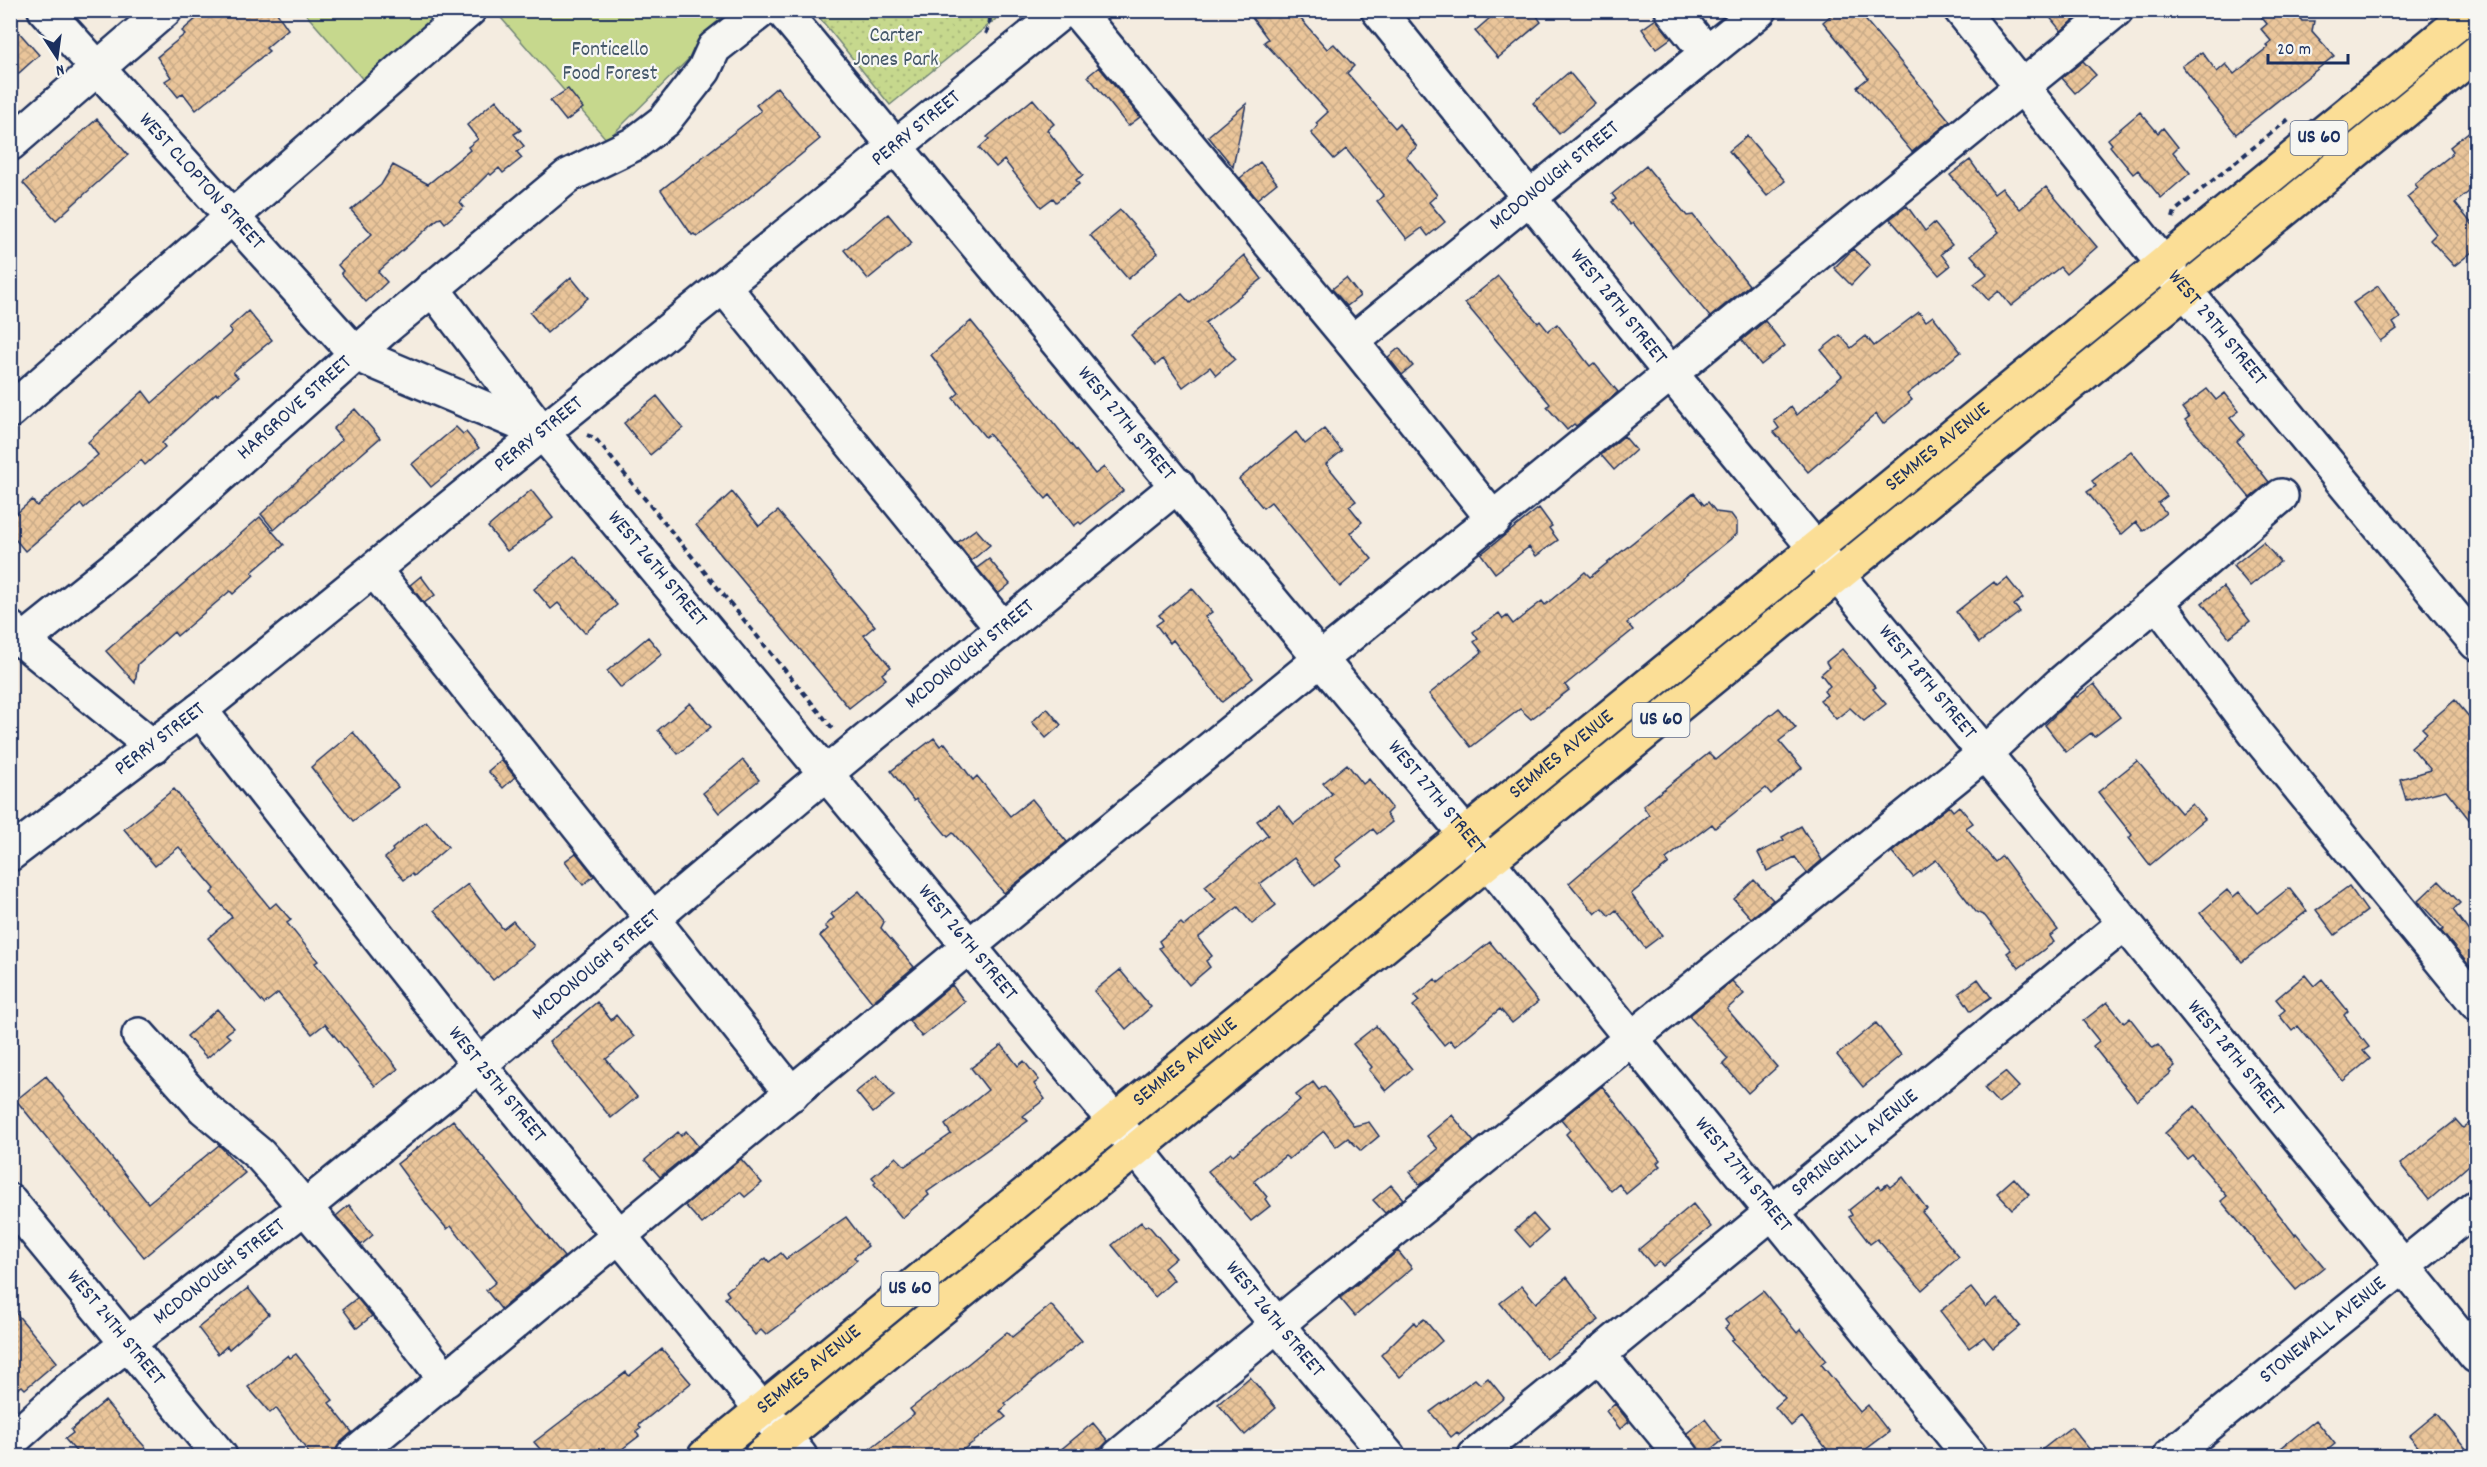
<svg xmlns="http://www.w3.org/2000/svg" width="2487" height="1467" font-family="Dekko,sans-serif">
<defs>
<pattern id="park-dots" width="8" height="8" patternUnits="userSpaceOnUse" patternTransform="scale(1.5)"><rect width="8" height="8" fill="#c6d88d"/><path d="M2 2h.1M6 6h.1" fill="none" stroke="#aaba7c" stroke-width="1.8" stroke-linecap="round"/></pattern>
<pattern id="building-cross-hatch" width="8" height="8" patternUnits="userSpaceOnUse" patternTransform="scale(1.5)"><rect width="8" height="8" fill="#eac59a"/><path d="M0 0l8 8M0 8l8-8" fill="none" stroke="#c8aa87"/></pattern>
</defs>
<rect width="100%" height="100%" fill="#f4ece0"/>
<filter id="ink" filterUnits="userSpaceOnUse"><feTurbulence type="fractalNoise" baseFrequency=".0167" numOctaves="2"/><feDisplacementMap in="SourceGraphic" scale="12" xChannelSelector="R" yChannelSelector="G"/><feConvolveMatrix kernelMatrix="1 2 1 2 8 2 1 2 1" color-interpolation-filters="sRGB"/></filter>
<g filter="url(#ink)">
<path fill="#c6d88d" stroke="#708476" stroke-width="1.5" d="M303,11H452L366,83Z
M495,11H737L607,140Z"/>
<path fill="url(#park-dots)" stroke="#708476" stroke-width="1.5" d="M814,11H1006L890,105Z"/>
<path fill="url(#building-cross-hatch)" stroke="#1b2f5e" stroke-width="1.5" d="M206,10H275L288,29L266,48L269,51L196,110L183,93L178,97L165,81L171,77L157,57L185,34L182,31Z
M1246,10H1293L1327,49L1334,44L1354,66L1347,73L1395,128L1399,124L1417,147L1406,156L1437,195L1429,202L1445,222L1428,236L1422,228L1407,239L1377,201L1384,196L1346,149L1334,159L1311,133L1318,126L1316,123L1328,112L1264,42L1268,39Z
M1499,10H1533L1541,22L1498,58L1475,31Z
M1837,10H1857L1950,121L1912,152L1857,87L1868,78L1823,22Z
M2044,10H2086L2061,31Z
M2256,10H2294L2302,21H2314L2312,31L2334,56L2236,134L2182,66L2202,52L2217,72L2226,64L2234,74L2268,47L2266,45L2271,41L2261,29L2267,24Z
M1656,19L1671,38L1656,49L1642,29Z
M10,22L39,55L10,81Z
M2083,61L2096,75L2075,93L2062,78Z
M1099,67L1140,117L1128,126L1088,76Z
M1569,72L1595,103L1559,134L1533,103Z
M777,87L820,139L731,212L697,237L694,234L692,235L661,190L761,111L756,105Z
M568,89L583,108L566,121L550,101Z
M1033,99L1054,124L1047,130L1083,175L1076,180L1079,184L1056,202L1053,198L1041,207L1004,160L996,167L979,148L989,139L987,137Z
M496,100L521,130L514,134L524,146L517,152L522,158L503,173L499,168L491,175L489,173L460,202L464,207L445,223L441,218L438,219L378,272L387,282L366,302L341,273L343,271L338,265L372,234L351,210L381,185L393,165L428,184L470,150L468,147L478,139L467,125Z
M1246,104L1233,167L1208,136Z
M2140,112L2158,133L2163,128L2178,147L2173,152L2190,173L2161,198L2138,170L2133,174L2110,146L2112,144L2108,139Z
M97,119L128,155L56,220L23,183Z
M2476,126V186L2455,203L2476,229V249L2454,266L2430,240L2436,234L2407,197L2418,188L2415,184L2451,155L2453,151L2450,147Z
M1747,136L1785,181L1767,196L1729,151Z
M1970,160L1994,194L2002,188L2020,209L2046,187L2097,247L2066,274L2060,267L2011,306L1999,291L1988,300L1974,284L1987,274L1971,255L1999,232L1950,175Z
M1260,162L1277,183L1257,199L1240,178Z
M1646,166L1687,216L1693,215L1749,285L1710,317L1633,223L1631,225L1612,202L1616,199L1612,194Z
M1907,206L1925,231L1934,223L1952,245L1941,254L1950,266L1939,275L1890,219Z
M1120,210L1158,253L1128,279L1090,235Z
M888,214L912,243L868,279L844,250Z
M1853,249L1870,265L1851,285L1834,268Z
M1244,255L1262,279L1205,323L1235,359L1216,375L1210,367L1183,387L1163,359L1156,365L1131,335L1182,294L1190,303Z
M1498,276L1538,323L1540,321L1548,331L1557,324L1590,366L1594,363L1618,392L1576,426L1574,424L1567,430L1547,407L1550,404L1465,303Z
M571,277L588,298L547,333L530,313Z
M1346,278L1360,296L1347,306L1332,289Z
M2378,286L2400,318L2393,323L2397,329L2380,341L2353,303Z
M248,311L272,340L233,372L238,377L217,395L216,393L162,443L165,447L145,465L141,460L84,508L81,504L25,551L10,533V519L32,500L37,506L98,455L88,442L143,391L152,403L232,332L229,328Z
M1919,312L1926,321L1933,316L1961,352L1907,394L1912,400L1883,424L1876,414L1808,472L1774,432L1779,428L1774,421L1791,407L1797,415L1842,376L1821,350L1840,335L1851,348L1866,336L1874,346Z
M971,321L1095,474L1104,467L1123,491L1081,524L1079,522L1074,526L1050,495L1046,499L989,434L985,437L953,398L959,393L931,355Z
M1765,321L1785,346L1761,365L1742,340Z
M1399,348L1413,366L1402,375L1388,357Z
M2207,389L2216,400L2225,393L2239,411L2230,418L2244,435L2237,441L2269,482L2250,498L2185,420L2189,417L2182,408Z
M657,396L683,428L650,455L624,423Z
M355,409L380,438L274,530L261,514L342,440L333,429Z
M456,427L463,434L466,432L479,448L431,487L412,464Z
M1324,429L1342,451L1326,464L1356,501L1349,506L1362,522L1350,533L1372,559L1340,587L1271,502L1263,508L1239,479L1296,432L1305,444Z
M1624,436L1636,450L1614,470L1601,455Z
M2131,451L2167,496L2158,503L2166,513L2143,531L2136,522L2121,535L2087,492L2096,486L2092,481Z
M531,490L553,518L507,551L488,527Z
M732,492L759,526L778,511L875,626L864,635L891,667L882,674L886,679L849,708L696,525Z
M1694,493L1704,505L1708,502L1716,512L1731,514L1737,522V534L1627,623L1633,630L1565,685L1569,690L1531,719L1520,709L1471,747L1429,694L1482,652L1474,642L1478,639L1473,632L1499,613L1503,619L1507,616L1513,624L1542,601L1545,605L1585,572L1590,577Z
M1539,508L1552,526L1549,528L1558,540L1536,556L1529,547L1495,573L1481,554Z
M260,517L284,545L252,572L254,575L233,594L230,591L177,636L174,632L138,664L135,683L106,651Z
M976,529L990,545L971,561L957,543Z
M2263,542L2280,562L2250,586L2233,566Z
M574,556L617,605L585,633L558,603L551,609L534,589Z
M989,559L1010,584L998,594L977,568Z
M421,576L435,595L424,603L410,585Z
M2007,578L2023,598L2014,605L2020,612L1979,643L1956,612L1994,582L1997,586Z
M2223,587L2250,621L2229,637L2202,603Z
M1192,588L1212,612L1205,617L1253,678L1222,702L1173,640L1170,643L1156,625L1163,620L1159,615Z
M648,637L662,654L621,688L607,671Z
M1842,649L1876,687L1873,689L1886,704L1864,721L1850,708L1836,719L1820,700L1827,695L1824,691L1830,686L1821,674L1829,667L1826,662Z
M2094,684L2120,717L2094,737L2091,733L2066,752L2045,725L2075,695L2077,697Z
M2455,700L2476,725V828L2446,790L2406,800L2400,779L2431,770L2411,747L2427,733L2422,728Z
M690,703L711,727L678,754L658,730Z
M1047,708L1061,725L1046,738L1032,722Z
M1779,708L1796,728L1779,741L1802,768L1771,794L1766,788L1715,828L1712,824L1666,859L1669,863L1631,894L1662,935L1645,948L1616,910L1609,916L1602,908L1595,914L1569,883L1649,815L1643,806L1709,753L1716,760Z
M353,732L398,787L353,821L311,767Z
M934,738L940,746L945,743L973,780L977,776L1010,816L1032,799L1067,842L1004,893L953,833L948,837L916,799L914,801L891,771Z
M501,760L515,777L503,788L488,771Z
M743,760L759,780L719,813L703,793Z
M2137,761L2181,813L2192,804L2205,819L2150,865L2129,838L2132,835L2098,792Z
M1347,764L1363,784L1369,779L1392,808L1386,814L1392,822L1377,834L1373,829L1335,859L1341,866L1315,886L1294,858L1260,884L1276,905L1252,924L1238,907L1198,938L1212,956L1206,961L1210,967L1189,985L1159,948L1162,946L1159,941L1181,923L1184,926L1216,899L1205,886L1268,835L1257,821L1279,805L1294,824L1332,794L1323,783Z
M174,789L270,908L276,903L291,920L287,923L318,961L315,963L398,1069L375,1086L325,1024L312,1034L278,993L264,1004L208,938L232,917L211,893L215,889L179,847L155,866L124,829Z
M1949,806L1953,811L1959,806L1973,823L1966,828L1995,862L2002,856L2058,930L2050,936L2054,942L2019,968L2007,953L2011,950L1985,916L1976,912L1936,860L1913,877L1892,852Z
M426,821L448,847L414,876L412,874L404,880L385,858L393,851L392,849Z
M1801,826L1822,860L1807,873L1795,857L1767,871L1758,853L1784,840L1782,837Z
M576,853L594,876L583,885L565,861Z
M1754,880L1773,900L1751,918L1734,899Z
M2439,881L2460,903L2453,910L2476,941V974L2441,931L2444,929L2418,901Z
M468,884L503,929L513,921L534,946L493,980L434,910Z
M2349,886L2367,911L2335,935L2316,910Z
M2289,888L2307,911L2242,962L2200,913L2227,890L2233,897L2239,892L2257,913Z
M859,891L884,922L881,928L914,967L872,1002L820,936L828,929L825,926L834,918L831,914Z
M1490,942L1538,1002L1512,1023L1500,1009L1455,1046L1450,1040L1444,1045L1413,1006L1419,1001L1415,996L1435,979L1438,983Z
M1120,970L1151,1007L1126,1029L1094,991Z
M2305,975L2314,986L2322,979L2348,1011L2344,1015L2369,1047L2363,1051L2370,1059L2343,1081L2298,1026L2292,1031L2279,1015L2285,1010L2276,999Z
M1978,979L1991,997L1971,1011L1959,993Z
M1732,981L1744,994L1727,1009L1777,1067L1748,1093L1723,1064L1728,1059L1689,1016Z
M952,985L965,1002L922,1037L909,1021Z
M597,1002L611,1020L616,1015L634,1037L606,1059L637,1097L611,1118L549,1042Z
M2107,1002L2124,1023L2130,1018L2153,1048L2158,1045L2175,1066L2169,1071L2171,1073L2137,1101L2093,1046L2099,1041L2083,1021Z
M217,1009L234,1028L226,1034L230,1038L207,1058L187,1036Z
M1876,1023L1901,1055L1863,1087L1837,1055Z
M1376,1026L1412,1069L1386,1091L1369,1070L1372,1067L1353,1044Z
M1002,1045L1018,1066L1024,1061L1039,1080L1034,1084L1045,1099L1023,1116L1028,1121L927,1192L929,1195L902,1218L874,1184L876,1182L872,1177L896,1157L905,1166L951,1134L945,1125L988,1090L971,1068Z
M2005,1072L2019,1087L1998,1103L1984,1088Z
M877,1075L894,1096L873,1113L856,1092Z
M46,1076L148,1203L219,1145L245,1173L144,1257L16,1100Z
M1313,1082L1319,1090L1324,1086L1354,1126L1369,1122L1379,1136L1361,1151L1348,1138L1336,1147L1324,1131L1289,1159L1285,1156L1254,1181L1267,1197L1265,1199L1270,1206L1251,1221L1208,1171L1231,1153L1233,1155L1300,1100L1296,1095Z
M1602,1086L1660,1160L1657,1163L1660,1166L1626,1194L1619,1184L1611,1191L1566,1134L1570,1130L1561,1119Z
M2195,1106L2295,1235L2296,1233L2324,1267L2296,1290L2221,1201L2227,1196L2192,1155L2187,1159L2165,1133Z
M1452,1115L1474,1142L1420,1185L1410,1172L1438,1149L1427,1136Z
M2476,1118V1159L2429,1200L2400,1164L2456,1120L2463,1128Z
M453,1120L564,1257L501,1309L486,1290L496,1282L451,1226L447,1229L428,1206L397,1164Z
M686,1131L698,1146L660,1177L645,1160L678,1132L681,1136Z
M741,1159L762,1183L745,1197L740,1192L702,1224L685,1205Z
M1903,1177L1927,1209L1922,1212L1959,1257L1922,1290L1877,1239L1870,1244L1849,1217L1852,1215L1849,1210L1879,1186L1881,1189L1887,1184L1890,1187Z
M2014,1178L2029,1195L2012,1209L1997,1193Z
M1391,1185L1403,1199L1385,1213L1373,1200Z
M1693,1204L1711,1227L1663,1266L1659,1262L1653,1266L1639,1249Z
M349,1205L373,1235L361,1245L336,1216Z
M1533,1214L1548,1231L1530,1247L1515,1230Z
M846,1217L868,1246L854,1257L857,1260L795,1314L766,1335L761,1330L755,1335L725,1298L729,1295L726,1291L766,1258L769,1262L781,1253L786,1259Z
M1141,1222L1145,1227L1148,1225L1176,1258L1164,1268L1174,1280L1155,1297L1112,1245Z
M1398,1251L1412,1268L1355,1316L1340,1298Z
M1567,1277L1599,1320L1546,1359L1500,1303L1522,1286L1536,1303Z
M248,1288L269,1314L229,1349L227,1346L218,1354L198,1328Z
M1971,1288L1986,1307L1997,1298L2020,1326L1993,1348L1984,1337L1969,1348L1940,1311Z
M1763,1291L1797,1333L1801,1329L1826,1360L1821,1364L1860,1412L1868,1405L1889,1432L1857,1456H1832L1802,1417L1791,1426L1775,1407L1785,1398L1731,1340L1734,1339L1725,1328L1729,1325L1725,1320Z
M357,1298L372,1316L357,1328L343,1309Z
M1051,1305L1082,1341L1005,1403L1007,1405L1000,1411L1006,1417L955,1456H861L914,1414L910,1409L969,1363L1007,1332L1012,1337Z
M10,1306L57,1362L25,1389L22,1386L10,1394Z
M1424,1319L1442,1341L1400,1377L1381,1355L1414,1322L1416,1325Z
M662,1349L691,1383L639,1425L641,1428L636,1432L639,1436L613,1456H546L534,1442L626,1372L629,1376Z
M296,1354L333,1400L329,1403L352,1432L341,1442L335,1456H311L276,1408L270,1413L248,1387L288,1355L290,1358Z
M1250,1377L1276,1408L1245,1435L1218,1404Z
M1488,1378L1504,1398L1459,1435L1457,1432L1451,1437L1430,1412L1475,1379L1480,1384Z
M105,1401L121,1420L153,1456H80L65,1439L73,1433L71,1430Z
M1615,1404L1629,1422L1620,1429L1606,1411Z
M2437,1413L2472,1456H2426L2409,1436Z
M1705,1419L1722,1441L1703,1456L1687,1433Z
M2316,1420L2335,1444L2320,1456H2271Z
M1093,1423L1108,1441L1093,1456H1053Z
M2071,1427L2095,1456H2034Z"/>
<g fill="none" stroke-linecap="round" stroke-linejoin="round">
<defs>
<g id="minor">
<path id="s1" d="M45,10L356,354L543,433L1115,1122L1277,1325L1388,1456"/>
<path id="s2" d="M782,10L1467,836L1970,1456"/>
<path d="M1076,10L1352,342L1494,520"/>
<path id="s3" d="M1378,10L1672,375L2125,923L2476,1356"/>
<path d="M1672,10L1707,53"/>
<path id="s4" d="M1961,10L2164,265L2476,643"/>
<path d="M10,144L165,10"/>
<path d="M724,287L1002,628"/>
<path d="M432,288L542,432"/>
<path id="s5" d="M1352,342L1760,10"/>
<path d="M10,411L469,10"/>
<path d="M374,570L792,1094"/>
<path d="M2157,602L2256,734L2476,1003"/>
<path d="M10,628L23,641L153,747"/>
<path id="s6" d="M23,641L144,544L384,329L568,176L634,144L664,121L704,70L714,48L762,10"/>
<path id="s7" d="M200,710L479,1065L800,1456"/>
<path id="s8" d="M10,854L200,710L1064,10"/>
<path d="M139,1035L204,1108L260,1155L276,1173L402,1323L446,1380"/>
<path id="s9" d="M10,1201L220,1456"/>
<path d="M1598,1354L1682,1456"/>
<path id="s10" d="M10,1442L70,1388L305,1207L479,1065L807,789L1178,485"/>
<path d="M353,1456L996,924L2116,10"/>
<path d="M1119,1456L1301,1305L1984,754L2060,684L2281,496"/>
<path id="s11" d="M1475,1456L2125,923"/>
<path id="s12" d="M2170,1456L2476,1207"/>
</g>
<g id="major">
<path id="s13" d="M705,1456L2474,10"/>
<path d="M761,1456L2476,53"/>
</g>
</defs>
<use href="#minor" stroke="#1b2f5e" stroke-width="38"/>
<use href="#major" stroke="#1b2f5e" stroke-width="38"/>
<path stroke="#1b2f5e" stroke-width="4" stroke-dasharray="6 4.5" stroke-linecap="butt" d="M986,34L989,27L991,10
M2173,218L2175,211L2290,118
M587,435L595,438L834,730"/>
<use href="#minor" stroke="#f6f6f2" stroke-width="33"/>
<use href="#major" stroke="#fbde96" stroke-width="33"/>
</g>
</g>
<g text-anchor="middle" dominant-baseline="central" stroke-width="4.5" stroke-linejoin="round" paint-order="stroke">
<g fill="#f6f6f2" stroke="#5d6b8a" stroke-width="1.5">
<rect x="2290.5" y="121" width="57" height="34" rx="4.5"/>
<rect x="1632.5" y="703" width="57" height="34" rx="4.5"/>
<rect x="881.5" y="1272" width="57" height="34" rx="4.5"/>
</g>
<g font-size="20" font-weight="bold" fill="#1b2f5e">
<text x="2319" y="138">US 60</text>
<text x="1661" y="720">US 60</text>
<text x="910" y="1289">US 60</text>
</g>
<g font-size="21" fill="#46596a" stroke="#f6f6f2">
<text x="896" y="37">Carter<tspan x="896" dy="24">Jones Park</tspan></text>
<text x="610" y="51">Fonticello<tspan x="610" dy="24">Food Forest</tspan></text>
</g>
<g font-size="21" fill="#1b2f5e" stroke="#f6f6f2">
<text stroke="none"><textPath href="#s8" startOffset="1161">PERRY STREET</textPath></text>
<text stroke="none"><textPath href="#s5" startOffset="262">MCDONOUGH STREET</textPath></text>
<text stroke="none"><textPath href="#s1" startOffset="232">WEST CLOPTON STREET</textPath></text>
<text stroke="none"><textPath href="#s3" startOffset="382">WEST 28TH STREET</textPath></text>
<text stroke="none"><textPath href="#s4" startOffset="408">WEST 29TH STREET</textPath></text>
<text stroke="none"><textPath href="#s6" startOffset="358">HARGROVE STREET</textPath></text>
<text stroke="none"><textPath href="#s2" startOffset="538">WEST 27TH STREET</textPath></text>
<text stroke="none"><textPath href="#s8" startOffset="675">PERRY STREET</textPath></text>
<text stroke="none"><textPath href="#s13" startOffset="1593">SEMMES AVENUE</textPath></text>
<text stroke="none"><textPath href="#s1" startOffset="844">WEST 26TH STREET</textPath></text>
<text stroke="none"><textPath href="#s10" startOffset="1242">MCDONOUGH STREET</textPath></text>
<text stroke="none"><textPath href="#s3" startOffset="868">WEST 28TH STREET</textPath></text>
<text stroke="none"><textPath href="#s8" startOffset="189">PERRY STREET</textPath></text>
<text stroke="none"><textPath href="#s13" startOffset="1107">SEMMES AVENUE</textPath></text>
<text stroke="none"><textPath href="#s2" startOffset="1024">WEST 27TH STREET</textPath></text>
<text stroke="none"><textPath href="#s1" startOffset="1330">WEST 26TH STREET</textPath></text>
<text stroke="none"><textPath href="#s10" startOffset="756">MCDONOUGH STREET</textPath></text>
<text stroke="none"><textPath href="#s3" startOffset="1354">WEST 28TH STREET</textPath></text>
<text stroke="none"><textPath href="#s13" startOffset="621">SEMMES AVENUE</textPath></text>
<text stroke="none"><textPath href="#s7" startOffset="478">WEST 25TH STREET</textPath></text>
<text stroke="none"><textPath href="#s11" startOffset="492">SPRINGHILL AVENUE</textPath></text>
<text stroke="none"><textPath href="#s2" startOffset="1510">WEST 27TH STREET</textPath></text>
<text stroke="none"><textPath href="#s10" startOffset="270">MCDONOUGH STREET</textPath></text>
<text stroke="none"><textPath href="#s1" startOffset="1816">WEST 26TH STREET</textPath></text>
<text stroke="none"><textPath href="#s9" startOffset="165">WEST 24TH STREET</textPath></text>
<text stroke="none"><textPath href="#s12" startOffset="198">STONEWALL AVENUE</textPath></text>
<text stroke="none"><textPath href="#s13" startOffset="135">SEMMES AVENUE</textPath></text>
</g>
</g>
<rect width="2487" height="1467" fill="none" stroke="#f6f6f2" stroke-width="36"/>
<rect x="18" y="18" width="2451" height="1431" fill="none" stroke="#1b2f5e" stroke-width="2" filter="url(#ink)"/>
<g transform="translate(57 57) rotate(167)" stroke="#f6f6f2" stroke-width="4.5" paint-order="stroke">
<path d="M0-4.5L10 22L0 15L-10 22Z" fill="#1b2f5e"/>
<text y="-9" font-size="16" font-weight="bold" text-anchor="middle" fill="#1b2f5e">N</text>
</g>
<path d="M2268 54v9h80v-9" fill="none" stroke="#1b2f5e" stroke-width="3"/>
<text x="2277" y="54" font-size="18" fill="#1b2f5e" stroke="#f6f6f2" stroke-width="4.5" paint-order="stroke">20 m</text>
</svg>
